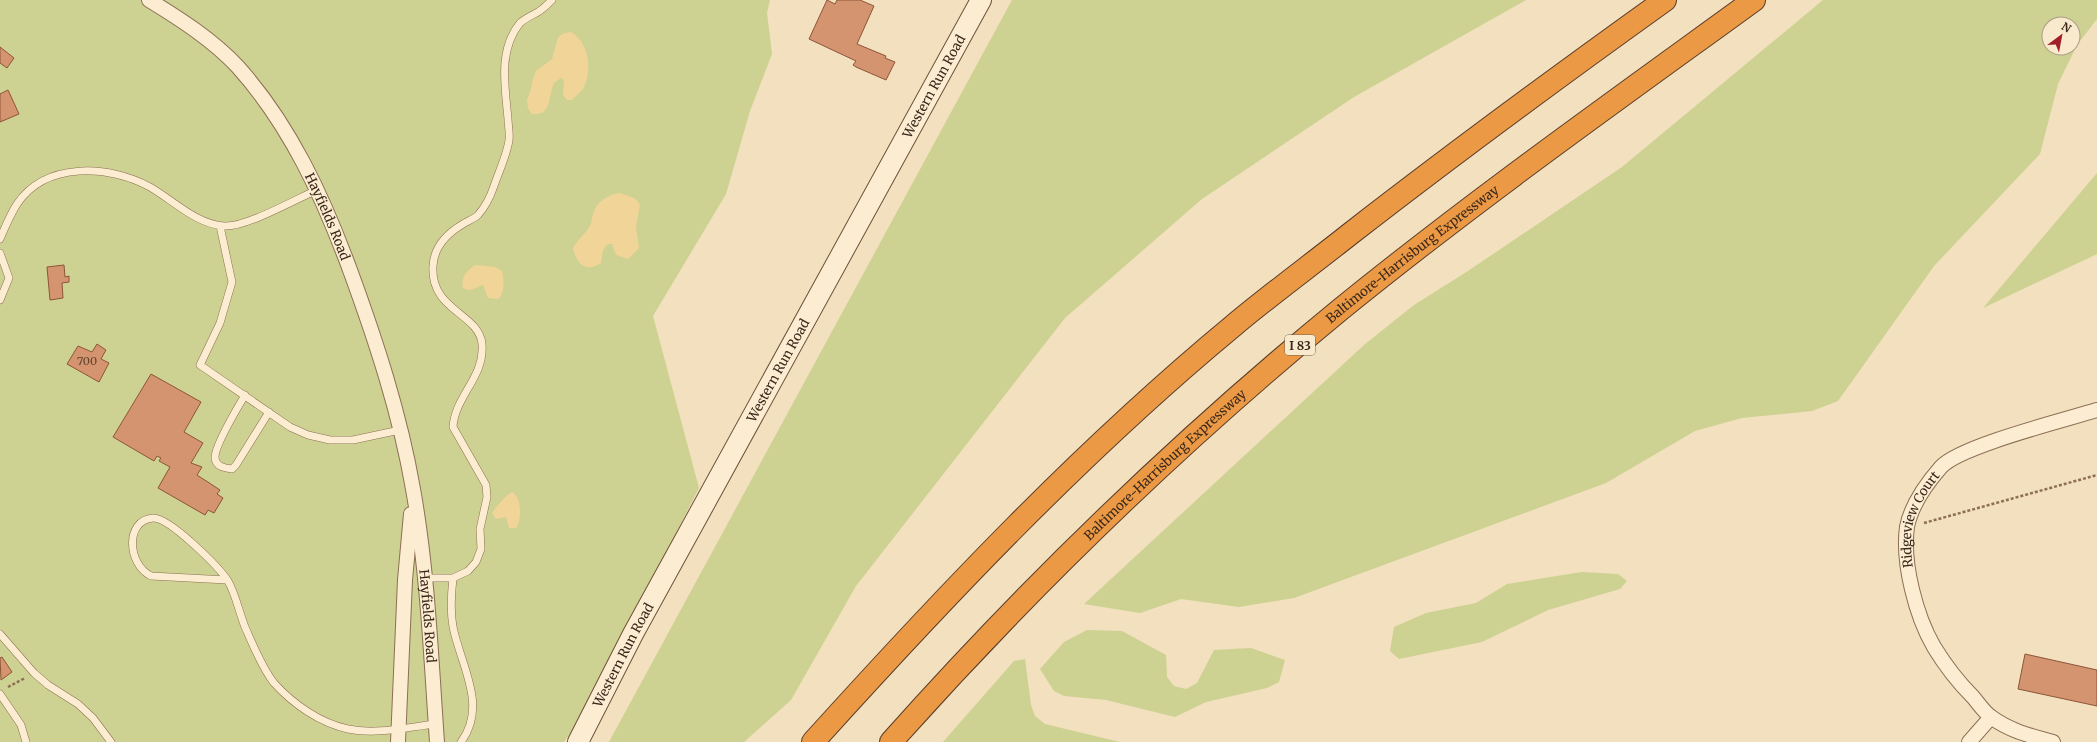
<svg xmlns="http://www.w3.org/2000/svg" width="2097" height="742" font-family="Merriweather,serif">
<rect width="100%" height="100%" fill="#f2e0be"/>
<path fill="#cdd191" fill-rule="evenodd" d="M0,0H770L767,13L772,54L750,111L726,194L653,316L699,488L579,722L564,742H0Z
M1012,0H1526L1354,97L1202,199L1065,318L856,586L791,700L744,742H609Z
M1823,0H2097V19L2077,45L2058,84L2040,154L1934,266L1838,401L1812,411L1742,418L1695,431L1606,483L1294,598L1239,607L1181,599L1140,613L1084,604L1364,345L1414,305L1468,271L1622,167ZM2049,24H2073V48H2049Z
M2097,172V254L1983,308L2097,173Z
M1582,572L1618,574L1627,581L1620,589L1548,610L1482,642L1399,659L1390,651L1394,627L1426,613L1476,603L1507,584Z
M1087,630L1122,631L1166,655L1167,677L1174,686L1186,689L1197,683L1214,650L1251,648L1285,660L1279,682L1267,688L1206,702L1175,717L1106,700L1064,696L1054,691L1040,669L1064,642Z
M1025,659L1031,705L1035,716L1045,724L1120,742H943L1014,661Z"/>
<path fill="#f1d498" d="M571,32C589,42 593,71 583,89C580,93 575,96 572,100H567L563,95L564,80L561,78L554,83C548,97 552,116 532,114L528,109L527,100L532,85L533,78L536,71L552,59L558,37L564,33Z
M620,193L634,198L640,204L636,227L639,248L628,259L616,255L612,244H608L603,250L601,263C585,273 577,264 573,248C577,240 583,236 588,229C592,224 591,220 593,214C596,202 609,194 620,193Z
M475,265L495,267L502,271C504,279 505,293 498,299L488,298L483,285C475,287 472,293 463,288C460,277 467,271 475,265Z
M512,492C522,497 522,521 516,528H509L506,517L496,519L492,513C496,507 506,495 512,492Z"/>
<path fill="#d49470" stroke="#8d5538" d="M827,0L835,4L837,0H860L874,6L857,44L886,56L885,58L895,62L886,80L856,67L853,65L856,61L809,39Z
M0,47L14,58L7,68L0,63Z
M8,90L19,114L0,122V94Z
M64,265L65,277L69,276V282L62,283L63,298L50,300L47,267Z
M97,344L106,350L101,359L109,363L99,382L67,364L78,346L92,352Z
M151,374L201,402L184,432L203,443L191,463L202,467L197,475L220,490L217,494L223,498L214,513L208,510L205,515L158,488L170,467L159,461L161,458L157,456L154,461L113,437Z
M2025,654L2097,670V706L2018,689Z
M2,657L12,672L1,680L0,658Z"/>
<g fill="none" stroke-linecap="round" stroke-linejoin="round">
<defs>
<path id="lane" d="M220,226L232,282L220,323L200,365L290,427L308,435L330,440H353L400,430
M0,239C5,227 10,215 17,204C46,161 110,165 150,187C174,201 196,224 224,226C245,228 296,199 317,190
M0,253L9,278L0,300
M245,395C238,407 214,446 215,458C216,467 225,468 232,469L236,465L269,412
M425,578H453L468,571L476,562L481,549L480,529L487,497L486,485L453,427C455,396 485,377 482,344C479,313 430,311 433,266C434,247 446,234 463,224C467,221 474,219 478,215C485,207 491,195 494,186C499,171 507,155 509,140C510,133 508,125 508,119C505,86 498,50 520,23C525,18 533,15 538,12C543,9 548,4 552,0
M453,578C451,595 450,610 453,627C461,666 488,706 461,742
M227,580L151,576C127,564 125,520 153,518C169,517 219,567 228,581C236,595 239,612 245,627C253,645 262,668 274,683C293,704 320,723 348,729C376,735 408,727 436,724
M0,634L34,673L48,685L78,704L93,718L111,742
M0,694L21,725L26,742"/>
<g id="street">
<path id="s1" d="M149,0C180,19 213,40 238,67C290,125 323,197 350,270C376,341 400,414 413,489C428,573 431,658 437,742"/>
<path d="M398,742L405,580L411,514"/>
<path d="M1969,742L1991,717"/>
<path id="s2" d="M2053,742C2031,736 2010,731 1991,717C1984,712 1979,704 1973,697C1958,682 1945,665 1934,647C1916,616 1902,563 1907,527C1911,506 1927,483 1941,467C1960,446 2065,420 2097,410"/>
</g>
<g id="secondary">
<path id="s3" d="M578,742L633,634L981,0"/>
</g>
<g id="highway">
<path d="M813,742C945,596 1082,451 1233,326C1271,294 1311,265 1350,234C1453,154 1559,76 1665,0"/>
<path id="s4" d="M891,742C1029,587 1180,441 1341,309C1474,201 1615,101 1754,0"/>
</g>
</defs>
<use href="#lane" stroke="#8c6f55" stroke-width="8"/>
<use href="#street" stroke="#8c6f55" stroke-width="16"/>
<use href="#secondary" stroke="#6e5038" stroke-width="22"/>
<use href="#highway" stroke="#593d2a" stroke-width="24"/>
<path stroke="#8c6f55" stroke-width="2.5" stroke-dasharray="3 2" stroke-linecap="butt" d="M1924,523L2097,475
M8,687L25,678"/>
<use href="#lane" stroke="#fcedd2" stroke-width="7"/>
<use href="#street" stroke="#fcedd2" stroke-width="14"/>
<use href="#secondary" stroke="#fcedd2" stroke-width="20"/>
<use href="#highway" stroke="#eb9945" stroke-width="22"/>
</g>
<g text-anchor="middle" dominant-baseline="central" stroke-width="3" stroke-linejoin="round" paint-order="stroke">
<g font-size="11" fill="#604330">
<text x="87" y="361">700</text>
</g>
<rect fill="#f9eace" stroke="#736251" stroke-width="1" x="1285" y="335" width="30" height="20" rx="3"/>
<g font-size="12" font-weight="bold" fill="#3a281b">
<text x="1300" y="345">I 83</text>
</g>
<g font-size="13" fill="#3a281b" stroke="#f9eace">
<text stroke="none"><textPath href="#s3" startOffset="746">Western Run Road</textPath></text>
<text stroke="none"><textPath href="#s1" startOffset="287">Hayfields Road</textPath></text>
<text stroke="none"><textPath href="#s4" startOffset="715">Baltimore-Harrisburg Expressway</textPath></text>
<text stroke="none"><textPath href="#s3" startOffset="422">Western Run Road</textPath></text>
<text stroke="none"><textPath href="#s4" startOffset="390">Baltimore-Harrisburg Expressway</textPath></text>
<text stroke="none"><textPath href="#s2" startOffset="293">Ridgeview Court</textPath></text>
<text stroke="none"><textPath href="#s1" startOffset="701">Hayfields Road</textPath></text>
<text stroke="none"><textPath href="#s3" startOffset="98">Western Run Road</textPath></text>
</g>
</g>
<g transform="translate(2061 36) rotate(32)"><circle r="19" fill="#f9eace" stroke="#ad9c86"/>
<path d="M0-3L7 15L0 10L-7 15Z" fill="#a11f27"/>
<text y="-6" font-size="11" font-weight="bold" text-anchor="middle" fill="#3a281b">N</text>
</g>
</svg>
